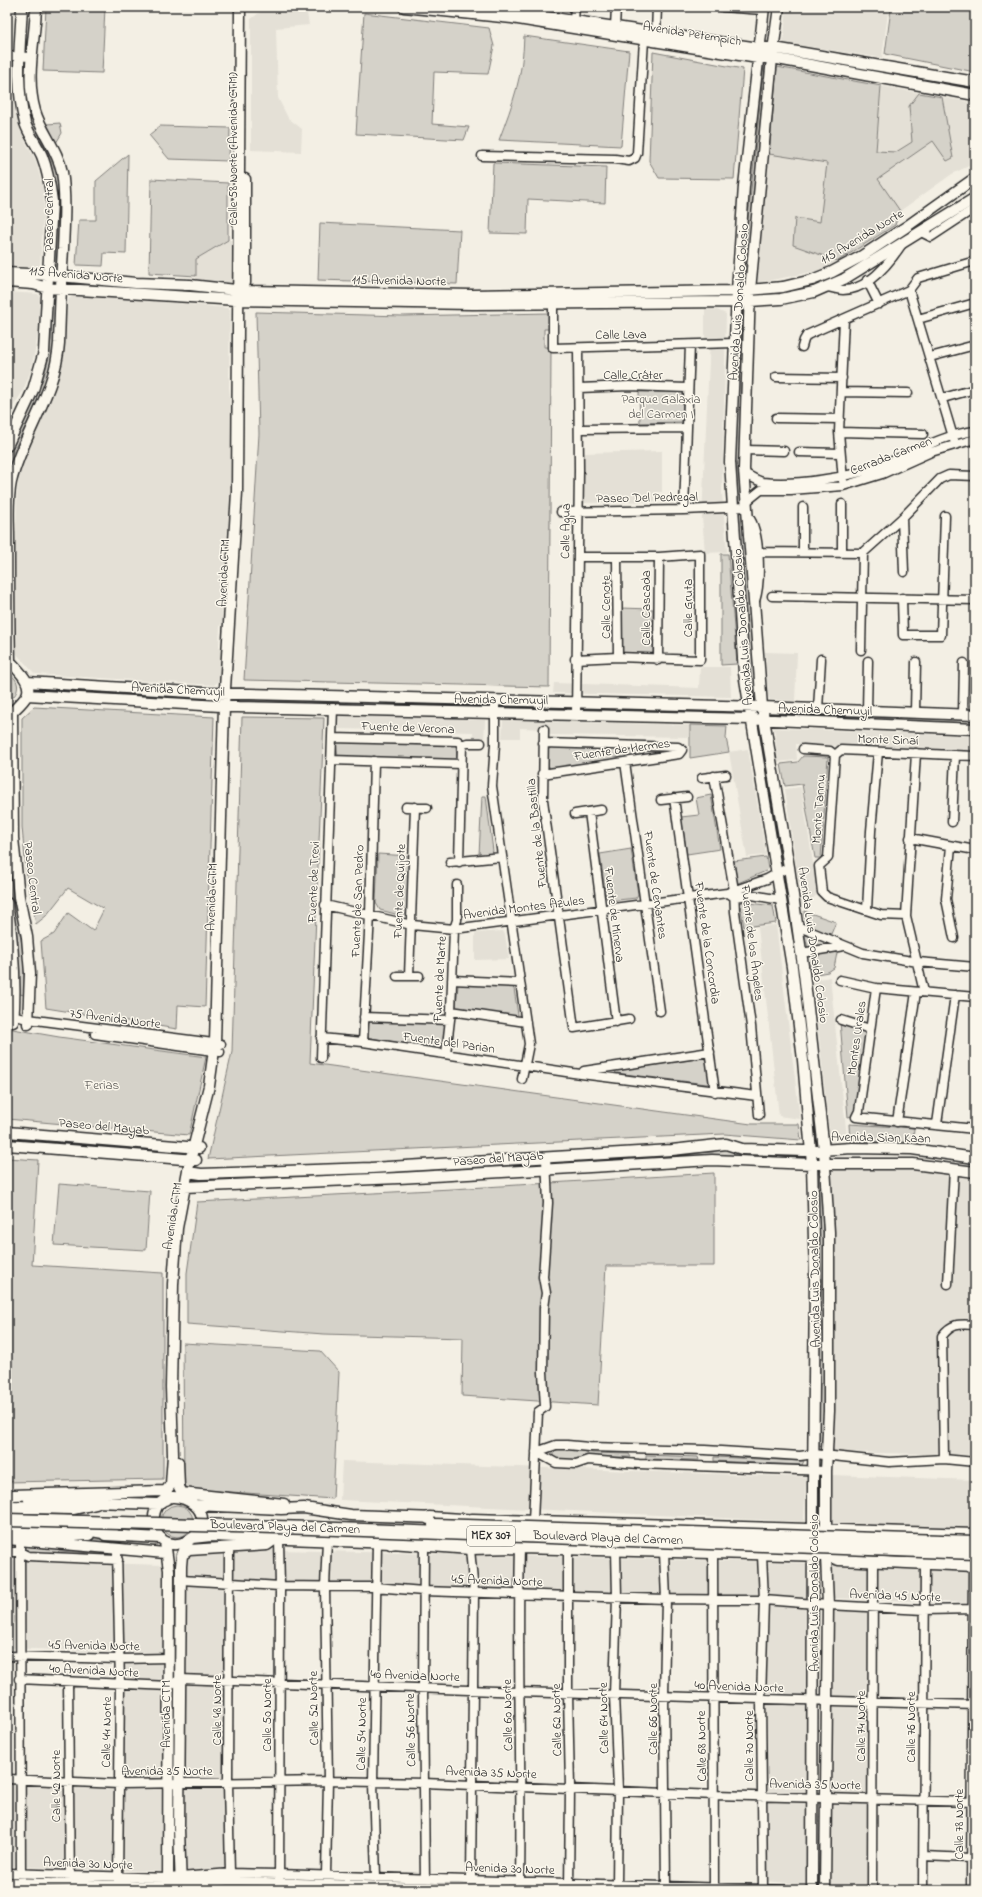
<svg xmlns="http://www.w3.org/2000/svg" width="982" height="1897" font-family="'Indie Flower',sans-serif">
<rect width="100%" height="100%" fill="#f3efe4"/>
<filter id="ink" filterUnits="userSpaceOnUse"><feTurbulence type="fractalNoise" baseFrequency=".025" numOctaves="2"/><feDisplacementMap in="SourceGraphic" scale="8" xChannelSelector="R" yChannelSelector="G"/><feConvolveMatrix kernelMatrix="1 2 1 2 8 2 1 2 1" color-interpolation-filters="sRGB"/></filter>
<g filter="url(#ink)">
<path fill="#e4e0d6" d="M267,7H306L309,25L276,28L278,98L288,118L302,129L301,152L251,150V19Z
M787,7H849L888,12L882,58L783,43Z
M7,66L12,70L13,99L16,118L26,143L35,159L43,187L44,205L40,265L37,269L7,267Z
M777,67L975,103V163L952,174L900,211L895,225L844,259L817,271L757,283Z
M228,240H233L232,283L196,282V259Z
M7,292L38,294L40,297L38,335L31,370L23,391L7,416Z
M75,293L228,308L230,310L229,387L232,415L231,477L224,599L222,602L221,611L224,612L223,621L220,626L219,646L221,650L219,681L214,685L35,674L14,651L17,493L21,460L49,403L64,348L68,300Z
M705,308L717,310L726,314L722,493L727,552L705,553L702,517L710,339H705Z
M662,451V492H655V501L583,503V453Z
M765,652L797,653L795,701L770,700L768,696Z
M700,667H730L731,697L553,693L554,683L699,688Z
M340,715L485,720L484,741H472L473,732L337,729V718Z
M503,720L690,725V737L548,735V729L520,728V738H502Z
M774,728L975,736V752L796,744L797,760L778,762Z
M748,749L766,855L747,857L729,752Z
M801,787L818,894L802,907L785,789Z
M776,925L800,1119L779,1116L758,927Z
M503,931L505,935L509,959L475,960V933Z
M830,977L847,1138L834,1137L829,1131L813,980Z
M830,1167L913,1168L975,1179V1455L833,1452L836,1314Z
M342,1461L806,1477L804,1522L340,1500Z
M831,1475L975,1480V1529L830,1524Z
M237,1549L809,1563L807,1885L766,1881L767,1601L226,1585L227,1867L183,1871L186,1554Z
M7,1560L163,1565L161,1872L7,1866V1773L114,1780L121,1652L7,1648Z
M830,1564L975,1569V1603L829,1598Z
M829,1604L871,1606L870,1887L827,1886Z"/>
<path fill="#d5d2c9" stroke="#807e7a" d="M46,7H105L102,73L43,71Z
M875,7H975V72L885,54L891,9Z
M364,13L489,28L494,46L488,74L434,72L432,124L469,127L464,140L356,134Z
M524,36L629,51L621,146L499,140C513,103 523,76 524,36Z
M653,52L743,69L734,179L659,178L649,161Z
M764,65L765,67L763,90L746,281L745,287H741Z
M777,67L881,86L876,151L896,152L912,142L909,106L919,93L942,97L953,158L947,161L933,141L878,179L900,211L895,225L838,261L793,245L795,218L820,222L827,163L769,154Z
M25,68H26C28,86 27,105 34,123C41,143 54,160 58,182C64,207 58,236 57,261L55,263H53C55,230 62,194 49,163C37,133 24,117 24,83C24,78 23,72 25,68Z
M60,123L62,133L56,143L47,124Z
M160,126L230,128L229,161L169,159L149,135Z
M128,154L126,254L104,253L103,266L76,265L79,220H96V181Z
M493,163L606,167L605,203L528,199L527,234L490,233Z
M151,179L228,183V240L196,259V276L149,273Z
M320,223L460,230L457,284L318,280Z
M53,295L56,296L54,341L50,368L45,385L14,450L7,478C7,436 38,405 47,365C49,357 50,349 51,340C52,329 49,304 53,295Z
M740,304L744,305V307L741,396L738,395Z
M256,312L403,316L550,313V329H544V347H551L549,687L244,680L259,434Z
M639,392H683L682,422L640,423Z
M740,409L742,411L739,469L741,500V502H738L737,500L735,454L737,410Z
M740,512L742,514L757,702L753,701L738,518Z
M721,554H728L737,664L721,665Z
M620,608L653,609V654H621Z
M7,673C22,679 20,695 7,702Z
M32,688L207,697L210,698L208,700L32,690Z
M235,698L488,705L489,706L488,708L238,702L234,700Z
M502,705L573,707L570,711L503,709Z
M34,707L214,717L205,1007L178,1005L177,1029L46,1008L41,941L54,934L68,913L93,931L104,909L68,888L46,916L36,924L26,871L22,827V718Z
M581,707L743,711L745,714L580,711L578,708Z
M769,712L975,720V724L769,715Z
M242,717L324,718L310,1063L751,1124H799L801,1140L724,1134L208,1159L232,1052Z
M690,725L727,726L726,738L729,752L690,758Z
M338,740L456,745L457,759L456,760L338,756L336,743Z
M762,746L764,749L784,862L783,864L780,863L760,749Z
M552,747L678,749V751L551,769L547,764L548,750Z
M803,756L828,757L821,858H815L802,784L785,786L781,764L798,762Z
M711,795L720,849L687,854L681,817L699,815L696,798Z
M482,796H486L493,851L491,854L479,855Z
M7,806L14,895L24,958V995L20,994L18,942L7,871Z
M631,849L638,894L636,898L609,901L606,898L600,854Z
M378,854L409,856L407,913L403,916L380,910L376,903Z
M766,857L768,869L766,871L738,883L737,882L734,861Z
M742,902L773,906L776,923L744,927L740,904Z
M804,911L836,922L831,934C816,929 804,929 804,911Z
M806,934L835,945L808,948L805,936Z
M834,952L837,953L834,968L828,972L811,975C808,953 815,953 834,952Z
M799,980L802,981L817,1126L815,1128L813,1127L797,981Z
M460,984L511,986L514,989L518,1015L515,1016L459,1009L456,1005L458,986Z
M372,1021L443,1023L445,1026L443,1046L439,1049L370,1038L367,1035L369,1022Z
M840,1021L867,1028L859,1107L852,1116L848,1117Z
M7,1028L59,1037L206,1057L189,1135L7,1119Z
M703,1058L706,1060L709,1081L707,1084L616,1073L614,1071Z
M849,1124L914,1128L913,1142L850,1141Z
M7,1137L74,1142L75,1144L74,1145L7,1140Z
M83,1143L183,1151L185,1152L182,1153L82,1146Z
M723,1148L799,1156L800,1157L733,1155L729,1157L710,1155L550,1165L549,1162L713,1152Z
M7,1158L38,1160L32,1265L163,1273V1479L7,1482Z
M539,1162L541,1164L540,1165L343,1176L202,1180L204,1179Z
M818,1169H820C826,1261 826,1353 823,1445L820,1447L819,1445L821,1283L816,1170Z
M714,1173V1266H606L598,1405L462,1396L463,1338L324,1334L187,1324V1273L197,1202L452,1189Z
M59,1184L150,1191L146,1250L54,1245Z
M183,1343L320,1351L339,1372L333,1499L188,1489L184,1484Z
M561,1448H576L582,1451L593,1453L629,1454L631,1457H591L576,1462H560L553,1457V1452Z
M646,1455L698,1457L699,1460L646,1459Z
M714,1457L803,1461H804L802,1465L714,1461Z
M161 1521a16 16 0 1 1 32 0a16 16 0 1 1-32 0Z
M36,1537L154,1541L156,1544V1548Z
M24,1545L115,1553L113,1557L91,1555V1553L59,1551L56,1554L25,1553Z
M175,1568L177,1569V1676H173V1569Z"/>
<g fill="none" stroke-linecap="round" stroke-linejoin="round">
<defs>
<path id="minor" d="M722,7L763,10
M574,20L575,7
M615,27L616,7
M656,33L657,7
M7,56L32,57
M482,156L615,159L629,161L635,158L637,153L644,40
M921,232L931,237L975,208
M867,280L879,304
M828,287C832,288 838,290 843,290C868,290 890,262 902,244
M909,290L954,440
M553,303V348L735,343
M918,319L975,303
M802,347L804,340L807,335L909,290L918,278L975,261
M930,357L975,345
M776,377L842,378
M579,388L629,386L687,388
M841,392L908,393
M943,398L975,389
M776,418L840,419
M579,429L686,428
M839,432L923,434
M744,450L784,451
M799,452L840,453
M744,473C750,476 757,481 763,482C794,486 849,477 878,467C910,455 940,435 975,431
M843,481L839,432L844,319
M746,502L761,490H791L843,486L882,474L931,452L975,439
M842,504V553
M684,510L690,345
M561,512L684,510L747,507
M748,516C761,531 761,583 755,601
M902,518L904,572
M758,552L863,553L902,518L940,479L949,475L975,476
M803,552V507
M617,558L618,657
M772,596L975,600
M902,598L903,635H941L945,516
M861,650L863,553
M575,659L618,657L700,660V554L659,557H578
M658,660L659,557
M495,700V744L492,786L529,1044L522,1079
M818,709L821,659
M867,711L868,661
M915,712L916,662
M576,714L579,470L578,348
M963,714L964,663
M544,729L543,800L574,1028L629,1019
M332,738L458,741L462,745
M462,745L467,743H481
M803,749L830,751L835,755L841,750L975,756
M916,753L906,916L924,992
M835,755L828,858L819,866L822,892L827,897L881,915L906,916
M331,760L461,764
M625,762L660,1011
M542,774L679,754L682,750L678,747L543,743
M714,776L734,890L735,912L751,1026L759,1115
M702,778L726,775
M674,798L715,1092
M661,800L687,797
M406,807L427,808
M589,812L616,1022
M575,814L601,810
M952,822L955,755
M910,838L975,850
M951,846L946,899L954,938
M450,862L502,857
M459,862L462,745
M731,895L734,897L752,895L781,900
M325,905L412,925L454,929L727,893L767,879L789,867
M867,910L871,831L878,752
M797,926L863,953L918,962L975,967
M801,953L844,946
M397,976H419
M409,976L415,807
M452,980L520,983
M840,980L876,988L975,997
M876,988L859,1111L856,1117L975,1129
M451,1011L526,1022
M7,1014L28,1019L221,1044
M364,1017L450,1020
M841,1020L870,1029
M95,1034L220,1052
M321,1038L363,1042L573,1073L757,1096
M363,1042L370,915L374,761
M446,1054L451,1011L454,929L457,920V885
M321,1058L333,708
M584,1071L710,1052
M897,1122L916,992
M937,1124L955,995
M948,1284L954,1169
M536,1452L556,1445H567L589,1447L705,1450L800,1456L814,1454L889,1462L944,1459L975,1462
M536,1452L556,1463L576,1464L588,1460L639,1464L826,1471
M944,1459L942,1336C952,1323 959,1324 975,1325
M533,1521L538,1412L545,1407L543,1372L544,1308L546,1293L543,1277L548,1203L546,1158
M20,1535L21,1890
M424,1546L423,1689L425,1883
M229,1547L228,1783L230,1873
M520,1548C517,1659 522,1770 520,1882
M470,1549L474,1592L471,1880
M568,1549V1693L570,1788L569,1890
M117,1550L120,1685L118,1883
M616,1550L617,1597L614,1695L618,1789L617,1885
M7,1552H20L28,1556L118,1560
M664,1552L666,1599L664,1696L666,1886
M713,1554L714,1890
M762,1555L764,1600L761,1700L763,1889
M181,1580L280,1586L375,1587L423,1591L666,1599L764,1600L828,1605L924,1610L975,1609
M7,1656L119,1659L169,1658
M19,1679L169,1686L180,1679L519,1692L975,1705
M68,1682L70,1890
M7,1779L119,1784L328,1781L424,1783L715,1795L975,1802
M923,1856L970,1858
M7,1873L168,1878L230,1873L278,1874L789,1890
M326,1875L328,1781L325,1587L327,1540
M376,1877L373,1783L377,1543
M7,1882L168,1886L231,1881L521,1890
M279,1890L280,1586L279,1540
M872,1890L873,1562
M923,1890L925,1564
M971,1890L973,1566"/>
<path id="major" d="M404,7L512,18L758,58H772L975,95
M479,7L759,48H774L975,82
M764,7L744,186L737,291L730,462L744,673L792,967L803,1060L812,1164L815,1278L813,1485L812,1890
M779,7L772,58L750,290L744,469L762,707L789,867L804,973L824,1150L829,1232V1411L826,1471V1556L828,1605L825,1890
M7,273L48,275L136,283L190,285L245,291L472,295L737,291L783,287L812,280L832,272L862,256L906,227L975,178
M7,282L33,284L48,288L237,300L472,304L736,302L781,299L814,292L844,279L975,198
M245,283V179
M7,446L33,390L44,352L52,201C50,185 48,171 42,156C37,145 29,135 25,123C15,85 20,46 22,7
M10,661C9,620 9,580 9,539C9,521 7,501 11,482C22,435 56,393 59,343C60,312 61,280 63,249C64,224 66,197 62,172C58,150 41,132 35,111C25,77 35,41 36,7
M27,682L207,693L762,707L975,715
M27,695L238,707L751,719L975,729
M7,712H12C17,707 24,701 27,695C33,682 17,670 10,661
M12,712L13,838L19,897L27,937L30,973L28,1024
M7,903C13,943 17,982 13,1022
M7,1132L199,1148
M7,1145L196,1160
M188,1172L201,1174L371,1168L672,1150L726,1144L742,1149L804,1151L852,1148L912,1149L975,1158
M184,1187L399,1178L712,1160L812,1164H913L975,1172
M178,1462L179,1487L185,1499
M182,1493L284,1504
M171,1497C186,1496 207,1508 201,1526C197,1540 177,1549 164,1541C153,1534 151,1515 158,1505C161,1501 167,1499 171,1497Z
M7,1499L13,1495L45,1494L166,1491
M29,1500L158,1504
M165,1500L166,1491L171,1484L173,1455L171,1387L173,1284L177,1228L189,1165L209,1086L215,1043L224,705L237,492L240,7
M195,1505L281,1509L304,1508L351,1515L436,1518
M472,1519L975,1534
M7,1533L89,1535
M105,1535L161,1538
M192,1538L211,1536L391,1543L470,1549L520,1548L826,1556L839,1560L975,1566
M7,1539L165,1553
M165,1542L169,1570L168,1890
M182,1555L189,1550L267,1545L274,1540
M181,1890L179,1828L181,1566L182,1555L189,1540"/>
<path id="highway" d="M7,1507L74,1508L96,1503
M429,1518L479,1521
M7,1526C42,1527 79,1526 113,1534
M391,1543L403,1540L498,1541
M826,1556L838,1553L852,1554
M913,1557L975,1559"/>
</defs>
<use href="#minor" stroke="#2b2b2b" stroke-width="11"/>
<use href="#major" stroke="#2b2b2b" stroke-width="13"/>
<use href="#highway" stroke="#2b2b2b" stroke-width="15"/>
<use href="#minor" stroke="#fbf7ec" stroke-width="8"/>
<use href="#major" stroke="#fbf7ec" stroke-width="10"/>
<use href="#highway" stroke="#fbf7ec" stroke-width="12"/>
<defs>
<path id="highway-bridge" d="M7,1520L311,1528L975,1553
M434,1525L975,1542"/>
</defs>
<use href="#highway-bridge" stroke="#2b2b2b" stroke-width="15" stroke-linecap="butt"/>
<use href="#highway-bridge" stroke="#fbf7ec" stroke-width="12"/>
</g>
</g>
<g text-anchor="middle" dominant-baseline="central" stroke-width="3" stroke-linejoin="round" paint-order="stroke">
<rect fill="#fbf7ec" stroke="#696865" stroke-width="1" x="467" y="1526" width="48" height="20" rx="3"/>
<g font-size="12" font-weight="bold" fill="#2b2b2b">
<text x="491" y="1536">MEX 307</text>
</g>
<g font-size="13" fill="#2b2b2b" stroke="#fbf7ec">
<text transform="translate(692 34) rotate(9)">Avenida Petempich</text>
<text transform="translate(233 149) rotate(-90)">Calle 58 Norte (Avenida CTM)</text>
<text transform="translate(49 215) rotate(-90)">Paseo Central</text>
<text transform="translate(862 237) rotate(-31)">115 Avenida Norte</text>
<text transform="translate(76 275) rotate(5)">115 Avenida Norte</text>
<text transform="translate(399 281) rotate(1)">115 Avenida Norte</text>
<text transform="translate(739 302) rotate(-86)">Avenida Luis Donaldo Colosio</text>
<text transform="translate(621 335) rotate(-1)">Calle Lava</text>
<text x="633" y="375">Calle Cráter</text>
<text transform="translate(891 456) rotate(-21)">Cerrada Carmen</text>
<text transform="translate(647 498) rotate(-1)">Paseo Del Pedregal</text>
<text transform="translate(566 531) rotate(-89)">Calle Agua</text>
<text transform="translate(224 573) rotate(-87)">Avenida CTM</text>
<text transform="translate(606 607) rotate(-90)">Calle Cenote</text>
<text transform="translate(646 608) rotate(-90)">Calle Cascada</text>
<text transform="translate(688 608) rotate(-90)">Calle Gruta</text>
<text transform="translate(743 627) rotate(-94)">Avenida Luis Donaldo Colosio</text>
<text transform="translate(178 690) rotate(3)">Avenida Chemuyil</text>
<text transform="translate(501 700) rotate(1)">Avenida Chemuyil</text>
<text transform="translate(825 710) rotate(2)">Avenida Chemuyil</text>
<text transform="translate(408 728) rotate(2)">Fuente de Verona</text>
<text transform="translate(888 740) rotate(2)">Monte Sinaí</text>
<text transform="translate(622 750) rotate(-8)">Fuente de Hermes</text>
<text transform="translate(819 809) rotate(-86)">Monte Tannu</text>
<text transform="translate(537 833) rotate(-96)">Fuente de la Bastilla</text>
<text transform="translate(32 878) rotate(83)">Paseo Central</text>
<text transform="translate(314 882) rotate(-88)">Fuente de Trevi</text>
<text transform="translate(655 885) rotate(82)">Fuente de Cervantes</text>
<text transform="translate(400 891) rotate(-88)">Fuente de Quijote</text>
<text transform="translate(212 897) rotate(-88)">Avenida CTM</text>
<text transform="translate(358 901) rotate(-88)">Fuente de San Pedro</text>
<text transform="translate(524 908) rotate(-7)">Avenida Montes Azules</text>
<text transform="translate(614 915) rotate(83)">Fuente de Minerva</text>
<text transform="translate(707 943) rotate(82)">Fuente de la Concordia</text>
<text transform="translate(752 943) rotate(83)">Fuente de los Ángeles</text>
<text transform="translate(813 945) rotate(82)">Avenida Luis Donaldo Colosio</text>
<text transform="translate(440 979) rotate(-87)">Fuente de Marte</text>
<text transform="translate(115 1019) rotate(7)">75 Avenida Norte</text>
<text transform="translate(857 1038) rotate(-82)">Montes Urales</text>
<text transform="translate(449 1043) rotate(8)">Fuente del Parian</text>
<text transform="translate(104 1127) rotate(5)">Paseo del Mayab</text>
<text transform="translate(881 1138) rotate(1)">Avenida Sian Kaan</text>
<text transform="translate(498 1159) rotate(-4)">Paseo del Mayab</text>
<text transform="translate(173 1216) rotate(-81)">Avenida CTM</text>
<text transform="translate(815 1269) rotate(-91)">Avenida Luis Donaldo Colosio</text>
<text transform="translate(285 1527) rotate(2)">Boulevard Playa del Carmen</text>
<text transform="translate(608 1538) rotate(2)">Boulevard Playa del Carmen</text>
<text transform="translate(497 1581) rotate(2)">45 Avenida Norte</text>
<text transform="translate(814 1593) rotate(-90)">Avenida Luis Donaldo Colosio</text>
<text transform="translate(895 1596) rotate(2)">Avenida 45 Norte</text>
<text transform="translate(94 1646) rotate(1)">45 Avenida Norte</text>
<text transform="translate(94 1671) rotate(3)">40 Avenida Norte</text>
<text transform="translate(415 1676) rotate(2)">40 Avenida Norte</text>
<text transform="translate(739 1687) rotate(2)">40 Avenida Norte</text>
<text transform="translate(314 1708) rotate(-91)">Calle 52 Norte</text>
<text transform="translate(217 1710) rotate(-90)">Calle 48 Norte</text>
<text transform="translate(166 1714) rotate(-90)">Avenida CTM</text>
<text transform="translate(267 1715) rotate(-90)">Calle 50 Norte</text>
<text transform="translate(508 1715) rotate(-91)">Calle 60 Norte</text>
<text transform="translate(604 1718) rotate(-91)">Calle 64 Norte</text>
<text transform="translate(653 1719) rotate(-90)">Calle 66 Norte</text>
<text transform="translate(557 1720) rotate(-91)">Calle 62 Norte</text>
<text transform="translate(861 1726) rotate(-90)">Calle 74 Norte</text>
<text transform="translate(911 1727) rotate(-90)">Calle 76 Norte</text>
<text transform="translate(411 1730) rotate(-91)">Calle 56 Norte</text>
<text transform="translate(107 1732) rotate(-89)">Calle 44 Norte</text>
<text transform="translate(362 1734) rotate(-89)">Calle 54 Norte</text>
<text transform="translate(702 1746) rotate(-91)">Calle 68 Norte</text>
<text transform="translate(749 1746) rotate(-90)">Calle 70 Norte</text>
<text x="167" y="1771">Avenida 35 Norte</text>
<text transform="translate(491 1773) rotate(2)">Avenida 35 Norte</text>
<text transform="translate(815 1785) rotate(1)">Avenida 35 Norte</text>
<text transform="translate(56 1786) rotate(-90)">Calle 42 Norte</text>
<text transform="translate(959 1824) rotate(-90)">Calle 78 Norte</text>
<text transform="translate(88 1864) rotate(2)">Avenida 30 Norte</text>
<text transform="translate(510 1869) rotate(2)">Avenida 30 Norte</text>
</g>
<g font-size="13" fill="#565552" stroke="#fbf7ec">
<text x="661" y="399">Parque Galaxia<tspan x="661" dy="15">del Carmen I</tspan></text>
<text x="102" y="1085">Ferias</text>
</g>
</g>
<rect width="982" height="1897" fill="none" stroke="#fbf7ec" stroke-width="24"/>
<rect x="12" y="12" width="958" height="1873" fill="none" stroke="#2b2b2b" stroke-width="1.5" filter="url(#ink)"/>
</svg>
